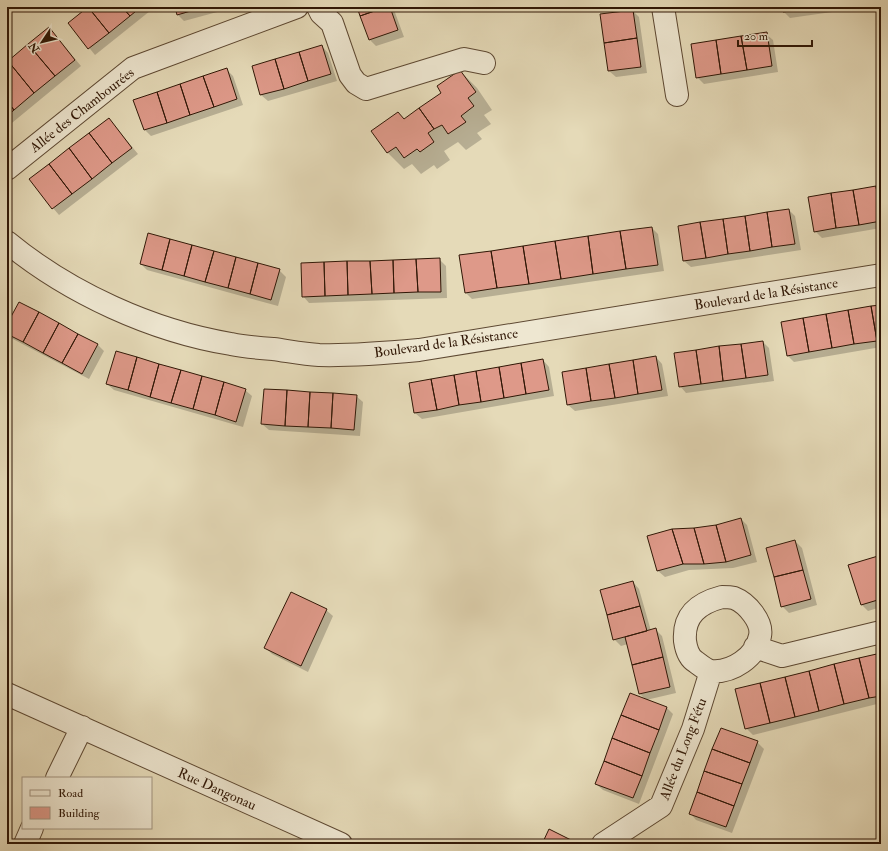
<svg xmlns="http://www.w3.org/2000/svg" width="888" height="851" font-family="'IM FELL Double Pica',serif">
<rect width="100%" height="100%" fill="#e5dab8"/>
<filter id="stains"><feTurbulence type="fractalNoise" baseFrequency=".005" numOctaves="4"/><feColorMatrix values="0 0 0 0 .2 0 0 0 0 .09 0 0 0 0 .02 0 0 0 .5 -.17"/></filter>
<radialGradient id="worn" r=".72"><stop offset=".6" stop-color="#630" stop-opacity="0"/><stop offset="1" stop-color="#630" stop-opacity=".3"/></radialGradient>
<path fill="#0003" d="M90,7H155L95,55L69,23Z
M176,7H232V8L184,21L178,15Z
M358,7H393L404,37L376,46L370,40Z
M783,7H867L790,18L784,12Z
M633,11L639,17L647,73L616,77L609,71Z
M766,34L773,40L778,72L704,84L697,77Z
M55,35L81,66L7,127V63Z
M322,46L328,53L337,81L268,101L261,95L253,67Z
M226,69L233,76L243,105L151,136L145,130Z
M460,71L477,88L492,110L484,115L491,124L477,133L482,139L466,150L458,142L444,151L450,160L437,169L434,165L421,174L412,164L404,169L388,153L372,131L398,113L405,120L442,93Z
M109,119L138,154L59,215L53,208Z
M881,186V228L822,238L815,231Z
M789,210L795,216L801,250L691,267L684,261Z
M652,228L658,234L664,271L472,299L466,293Z
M439,259L446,266L447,298L309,303L303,296Z
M141,264L279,270L286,277L278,306L147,270Z
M19,303L98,345L104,351L89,379L11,338L7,334V326Z
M881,306V347L794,362L787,355Z
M763,342L769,348L774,381L686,393L680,386Z
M656,357L662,364L668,396L575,411L568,405Z
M543,360L549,367L554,396L422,419L415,413L410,384Z
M107,384L245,390L252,396L243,427L114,390Z
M356,396L363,402L360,436L269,430L262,424Z
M741,519L747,525L757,562L733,568L689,570L665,577L658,571L648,537L672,530L716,526Z
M795,541L802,548L817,605L789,613L782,606Z
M881,556V607L868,611L862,605L850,566Z
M633,582L639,589L651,631L656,630L662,636L676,693L646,700L667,708L673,714L639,804L603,790L596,784L646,700L640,694L628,644L621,646L614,639Z
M326,610L333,616L308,672L272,654L266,648Z
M881,654V703L753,735L746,728Z
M757,742L764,749L732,833L696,820L690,813Z"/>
<path fill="#de9989" stroke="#301706" d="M88,7L109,33L88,49L68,23Z
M88,7H122L130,16L109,33Z
M122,7H141L130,16Z
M175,7H201V8L177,15Z
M357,7H386L360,16Z
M386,7H390L398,30L369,40L360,16Z
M782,7H803L804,9L783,12Z
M633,10L637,38L604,43L600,14Z
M49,27L75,60L55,76L28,44Z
M767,32L772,66L747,70L741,36Z
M741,36L747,70L721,74L716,40Z
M637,38L641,67L608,71L604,43Z
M716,40L721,74L696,78L691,44Z
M28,44L55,76L34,93L8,61Z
M322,45L331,74L308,81L299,52Z
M299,52L308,81L284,89L275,59Z
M275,59L284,89L260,95L252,66Z
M8,61L34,93L14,110L7,101V62Z
M227,68L237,99L214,107L203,76Z
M460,70L476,92L468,98L474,106L461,116L466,122L448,134L442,125L434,129L419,108L441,93L437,86Z
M203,76L214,107L190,115L180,84Z
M180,84L190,115L167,123L157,92Z
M157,92L167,123L144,130L133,100Z
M7,101L14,110L7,116Z
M419,108L434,129L428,133L434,142L420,152L417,149L404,158L396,147L387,153L371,131L398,112L404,119Z
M109,118L132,148L112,163L89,133Z
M89,133L112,163L92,179L69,148Z
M69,148L92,179L72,194L49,164Z
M49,164L72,194L52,209L29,179Z
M881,185V221L876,186Z
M876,186L881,221L859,225L853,190Z
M853,190L859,225L836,228L831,193Z
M831,193L836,228L814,232L808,197Z
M789,209L795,244L772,247L767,212Z
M767,212L772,247L750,251L745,216Z
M745,216L750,251L728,254L723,219Z
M723,219L728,254L706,258L700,222Z
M700,222L706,258L683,261L678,226Z
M652,227L658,265L626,269L620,231Z
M620,231L626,269L593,274L588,236Z
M148,233L170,239L162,270L140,264Z
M588,236L593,274L561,279L555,241Z
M170,239L192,245L184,276L162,270Z
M555,241L561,279L529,284L523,246Z
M192,245L214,251L205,282L184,276Z
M523,246L529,284L497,288L491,251Z
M214,251L236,257L228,288L205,282Z
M491,251L497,288L465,293L459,255Z
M236,257L258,263L250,294L228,288Z
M440,258L441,292H418L416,259Z
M416,259L418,292L394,293L393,260Z
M393,260L394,293L372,294L370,261Z
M347,261L348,295L325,296L324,262Z
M347,261H370L372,294L348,295Z
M324,262L325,296L302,297L301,263Z
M258,263L280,269L271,300L250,294Z
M19,302L39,312L23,342L7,334V324Z
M881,305V340L877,341L871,306Z
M871,306L877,341L854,344L848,310Z
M848,310L854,344L832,348L826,314Z
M39,312L59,323L43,353L23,342Z
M826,314L832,348L809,352L803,318Z
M803,318L809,352L787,356L781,322Z
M59,323L78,334L62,363L43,353Z
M78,334L98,344L82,374L62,363Z
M763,341L768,375L746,378L741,344Z
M741,344L746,378L723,381L719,346Z
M719,346L723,381L701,384L696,350Z
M696,350L701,384L679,387L674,353Z
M116,351L137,357L128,390L106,384Z
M656,356L662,390L638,394L633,360Z
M137,357L159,364L150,397L128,390Z
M543,359L549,390L526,394L521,363Z
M633,360L638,394L615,398L609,364Z
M521,363L526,394L504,398L499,367Z
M159,364L181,370L171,403L150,397Z
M609,364L615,398L591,401L586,368Z
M499,367L504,398L481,402L476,371Z
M586,368L591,401L567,405L562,372Z
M181,370L202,376L193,409L171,403Z
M476,371L481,402L459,405L454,375Z
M454,375L459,405L437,410L431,379Z
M202,376L224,382L215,415L193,409Z
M431,379L437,410L414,413L409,383Z
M224,382L246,389L236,422L215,415Z
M264,389L287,390L285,426L261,424Z
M287,390L310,392L308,427L285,426Z
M310,392L333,393L331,428L308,427Z
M333,393L357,395L354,430L331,428Z
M741,518L751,555L726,562L716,525Z
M716,525L726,562L704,564L694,528Z
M694,528L704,564H683L672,529Z
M672,529L683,564L657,571L647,536Z
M795,540L803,570L774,577L766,548Z
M878,556L881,566V599L861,605L848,565Z
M803,570L811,599L781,607L774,577Z
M633,581L640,606L607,615L600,590Z
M291,592L327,609L301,666L264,648Z
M640,606L647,631L613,640L607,615Z
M656,628L663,657L632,665L625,637Z
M881,653V696L869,698L859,658Z
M663,657L670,687L639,694L632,665Z
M859,658L869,698L844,704L834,664Z
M834,664L844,704L819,711L809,671Z
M809,671L819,711L795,717L785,677Z
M785,677L795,717L770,723L760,683Z
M760,683L770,723L745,729L735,689Z
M630,693L667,707L659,730L621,715Z
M621,715L659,730L650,753L612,738Z
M721,728L758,741L750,763L712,749Z
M612,738L650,753L642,776L604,761Z
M712,749L750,763L742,784L704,771Z
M604,761L642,776L633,798L595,784Z
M704,771L742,784L734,806L697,792Z
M697,792L734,806L726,827L689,814Z
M549,829L577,843V844H542Z"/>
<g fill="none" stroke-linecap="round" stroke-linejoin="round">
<defs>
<path id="minor" d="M318,7L321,13L332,23L350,75L356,83L366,89L464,59L484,63
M663,7L677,95
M7,169L133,68L297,7
M7,242C69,293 152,331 231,344C245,347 259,348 273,349C288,351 304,354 319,355C352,356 386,353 419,350L881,275
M722,597C725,597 730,597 734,598C747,603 763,622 760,636C756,657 732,673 711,671C706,670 700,665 696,662C689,658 686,648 685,641C683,615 699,603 722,597Z
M755,647L782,656L881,632
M7,694L341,844
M57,778L82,727
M25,844L32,828
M603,844L661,806L693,729L711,671"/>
</defs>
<use href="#minor" stroke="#5d4832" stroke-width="24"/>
<use href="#minor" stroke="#eee7d1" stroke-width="22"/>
</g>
<g text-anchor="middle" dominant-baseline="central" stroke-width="3" stroke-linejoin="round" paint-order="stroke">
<g font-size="14" fill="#301706" stroke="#eee7d1">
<text transform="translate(82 110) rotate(-38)">Allée des Chambourées</text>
<text transform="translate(766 294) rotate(-9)">Boulevard de la Résistance</text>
<text transform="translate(446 343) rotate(-8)">Boulevard de la Résistance</text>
<text transform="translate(683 749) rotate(-69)">Allée du Long Fétu</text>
<text transform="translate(217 789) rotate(24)">Rue Dangonau</text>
</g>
</g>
<rect width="888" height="851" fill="none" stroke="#e5dab8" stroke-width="24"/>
<rect x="8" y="8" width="872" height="835" fill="none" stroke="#301706" stroke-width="2"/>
<rect x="12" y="12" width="864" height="827" fill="none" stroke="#301706"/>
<rect x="22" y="777" width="130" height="52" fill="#eee7d1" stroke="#a29480"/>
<rect x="30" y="790" width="20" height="6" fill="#eee7d1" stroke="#a29480"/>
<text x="58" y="797" font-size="12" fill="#301706">Road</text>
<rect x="30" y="807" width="20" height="12" fill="#de9989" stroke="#a29480"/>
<text x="58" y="817" font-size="12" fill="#301706">Building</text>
<g transform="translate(42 42) rotate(235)" stroke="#eee7d1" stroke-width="3" paint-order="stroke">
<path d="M0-3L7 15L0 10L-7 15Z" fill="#301706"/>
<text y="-6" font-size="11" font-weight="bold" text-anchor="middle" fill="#301706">N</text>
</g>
<path d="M738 40v6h74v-6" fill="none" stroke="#301706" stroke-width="2"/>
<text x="744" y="40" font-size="12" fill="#301706" stroke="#eee7d1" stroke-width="3" paint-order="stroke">20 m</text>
<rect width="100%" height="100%" filter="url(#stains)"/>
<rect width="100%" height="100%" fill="url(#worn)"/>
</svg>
